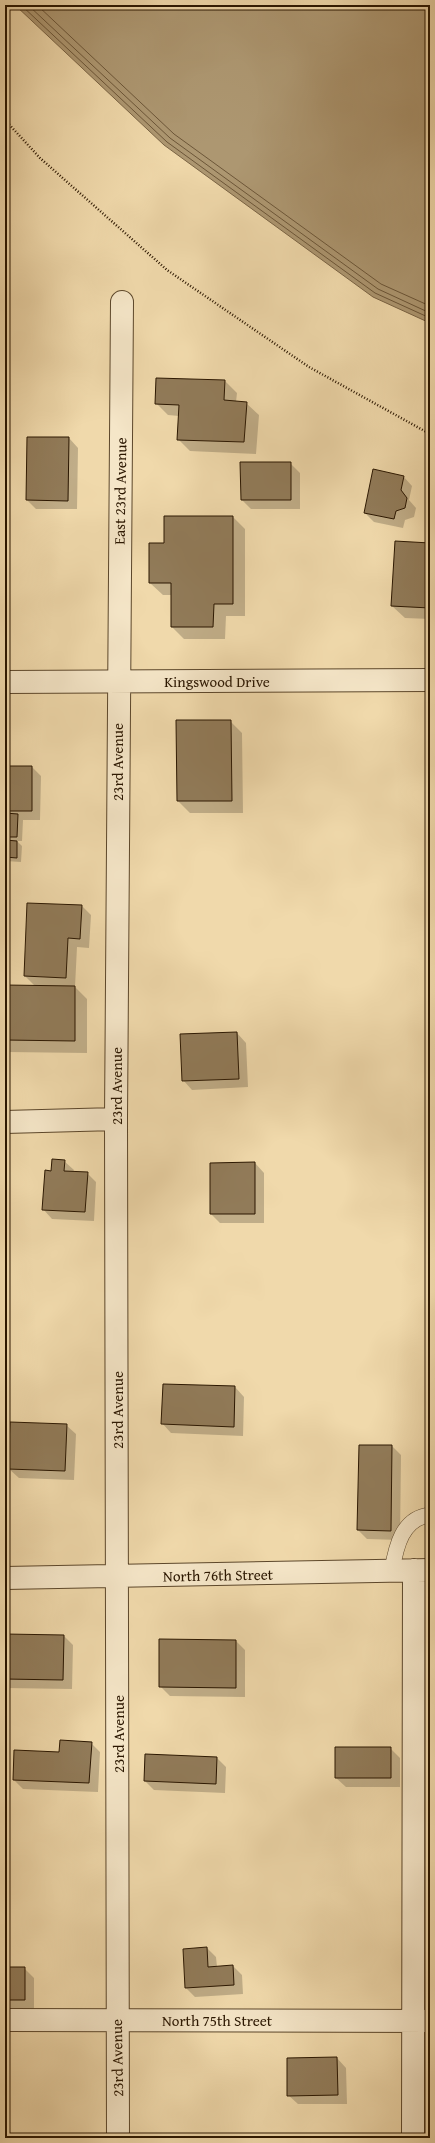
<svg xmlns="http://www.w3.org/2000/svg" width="435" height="2143" font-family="'Gentium Book Plus',serif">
<rect width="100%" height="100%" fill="#f0d9ab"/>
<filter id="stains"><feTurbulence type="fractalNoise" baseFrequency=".005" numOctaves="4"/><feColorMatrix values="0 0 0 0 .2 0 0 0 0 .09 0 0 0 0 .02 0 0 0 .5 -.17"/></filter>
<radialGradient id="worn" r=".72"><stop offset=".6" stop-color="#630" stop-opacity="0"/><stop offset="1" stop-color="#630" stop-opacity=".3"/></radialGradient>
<path fill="#ad9771" stroke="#796344" d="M15,5H430V323L373,297L164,145Z"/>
<path fill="#0003" d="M225,381L237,393L236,402L246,403L259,415L256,454L190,451L178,439L179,416L168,415L156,403Z
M69,438L78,448L77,509H36L27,500Z
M290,463L300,473V509H251L242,500Z
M403,476L412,486L409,500L416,508L414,517L405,520L403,528L374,522L365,513Z
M165,517H233L245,529V616H226L225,639H184L172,627V595H163L150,583L165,544Z
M430,544V619L405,618L392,606Z
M230,721L242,733L243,813H190L178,801Z
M5,767H32L41,776L40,820H23L22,841H17L22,846L21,862L5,861Z
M82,906L91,915L89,948L77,947L75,987L87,999V1053L7,1052L5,1050V986H35L25,976Z
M5,940L8,943V974H5Z
M237,1033L246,1043L248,1087L192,1090L183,1080Z
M64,1161L74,1170L73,1172L87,1173L96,1182L94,1221L52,1219L43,1209L52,1172Z
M255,1163L264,1173V1223H220L211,1214Z
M164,1385L235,1387L244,1397L243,1436L171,1433L162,1423Z
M66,1425L76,1434L74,1480L19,1478L9,1469Z
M360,1446H392L401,1455L400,1540L367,1539L358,1530Z
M5,1635L64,1636L73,1645L72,1689L5,1688Z
M160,1640L236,1641L245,1650V1697L170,1696L160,1686Z
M91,1743L100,1752L98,1792L23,1789L14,1780L60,1753Z
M390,1748L400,1758V1787H346L336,1778Z
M217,1758L226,1767L225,1793L154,1790L145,1781Z
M207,1948L216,1957L217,1967L233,1966L242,1975L243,1994L195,1997L186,1988Z
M5,1968H24L34,1978V2009H5Z
M337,2058L346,2068L347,2104H298L288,2095Z"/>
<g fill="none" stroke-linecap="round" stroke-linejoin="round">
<path stroke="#6c5638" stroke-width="1" d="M21,5L167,142L375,293L430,318
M28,5L170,138L378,289L430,313
M37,5L174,134L381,284L430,306"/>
</g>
<path fill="#917b59" stroke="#2a1600" d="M156,378L225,380L224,400L247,402L244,442L177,440L179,405L155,404Z
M27,437H69L68,501L26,500Z
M240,462H291V500H241Z
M373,469L404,476L401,490L407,498L405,508L396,511L394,519L364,513Z
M164,516H233V604H214L213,627H171V583H149V543H164Z
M395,541L430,543V608L391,606Z
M176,720H231L232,801H177Z
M5,766H32V811H5Z
M5,813L18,814L17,837H5Z
M5,840L17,841V858L5,857Z
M27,903L82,905L80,939L68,938L66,978L24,976Z
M5,985L75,986V1041L5,1040Z
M237,1032L239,1079L182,1081L180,1034Z
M52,1159L65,1160L64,1171L88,1172L85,1212L42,1210L45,1170L51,1171Z
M255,1162V1214H210V1163Z
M163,1384L235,1386L234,1427L161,1424Z
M10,1422L67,1424L65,1471L8,1469Z
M359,1445H392L391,1531L357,1530Z
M5,1634L64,1635L63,1680L5,1679Z
M159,1639L236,1640V1688L159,1687Z
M60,1740L92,1742L89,1783L13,1780L14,1750L59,1752Z
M335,1747H391V1778H335Z
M145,1754L217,1757L216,1784L144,1781Z
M207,1947L208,1967L233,1965L234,1985L185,1988L183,1949Z
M5,1967H25V2000H5Z
M337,2057L338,2095L287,2096V2058Z"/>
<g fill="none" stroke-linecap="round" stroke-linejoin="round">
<defs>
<path id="service" d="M392,1570C396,1547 402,1518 430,1515"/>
<path id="minor" d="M5,682L430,680
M5,1122L116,1119
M5,1578L430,1570
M5,2020L430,2021
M118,2138L116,1119L122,302
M413,2138L414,1570"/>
</defs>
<use href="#service" stroke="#5c472b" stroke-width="16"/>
<use href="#minor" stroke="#5c472b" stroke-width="24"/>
<path stroke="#2a1600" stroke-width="2.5" stroke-dasharray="1 2" stroke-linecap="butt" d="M5,120L40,158L167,270L309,367L430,434"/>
<use href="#service" stroke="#f5e6c8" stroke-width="15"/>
<use href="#minor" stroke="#f5e6c8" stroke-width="22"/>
</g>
<g text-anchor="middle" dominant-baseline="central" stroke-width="3" stroke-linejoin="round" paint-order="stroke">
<g font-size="15" fill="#2a1600" stroke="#f5e6c8">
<text transform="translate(120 491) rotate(-89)">East 23rd Avenue</text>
<text x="217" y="681">Kingswood Drive</text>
<text transform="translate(117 762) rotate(-90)">23rd Avenue</text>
<text transform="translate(116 1086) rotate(-90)">23rd Avenue</text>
<text transform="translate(117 1410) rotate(-90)">23rd Avenue</text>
<text transform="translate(218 1575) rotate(-1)">North 76th Street</text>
<text transform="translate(118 1734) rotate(-90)">23rd Avenue</text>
<text x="217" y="2020">North 75th Street</text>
<text transform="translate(117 2058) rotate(-91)">23rd Avenue</text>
</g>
</g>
<rect width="435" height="2143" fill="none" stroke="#f0d9ab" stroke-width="20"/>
<rect x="6" y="6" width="423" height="2131" fill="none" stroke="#2a1600" stroke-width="2"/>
<rect x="10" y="10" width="415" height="2123" fill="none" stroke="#2a1600"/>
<rect width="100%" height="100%" filter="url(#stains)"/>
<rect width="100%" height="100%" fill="url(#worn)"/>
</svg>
